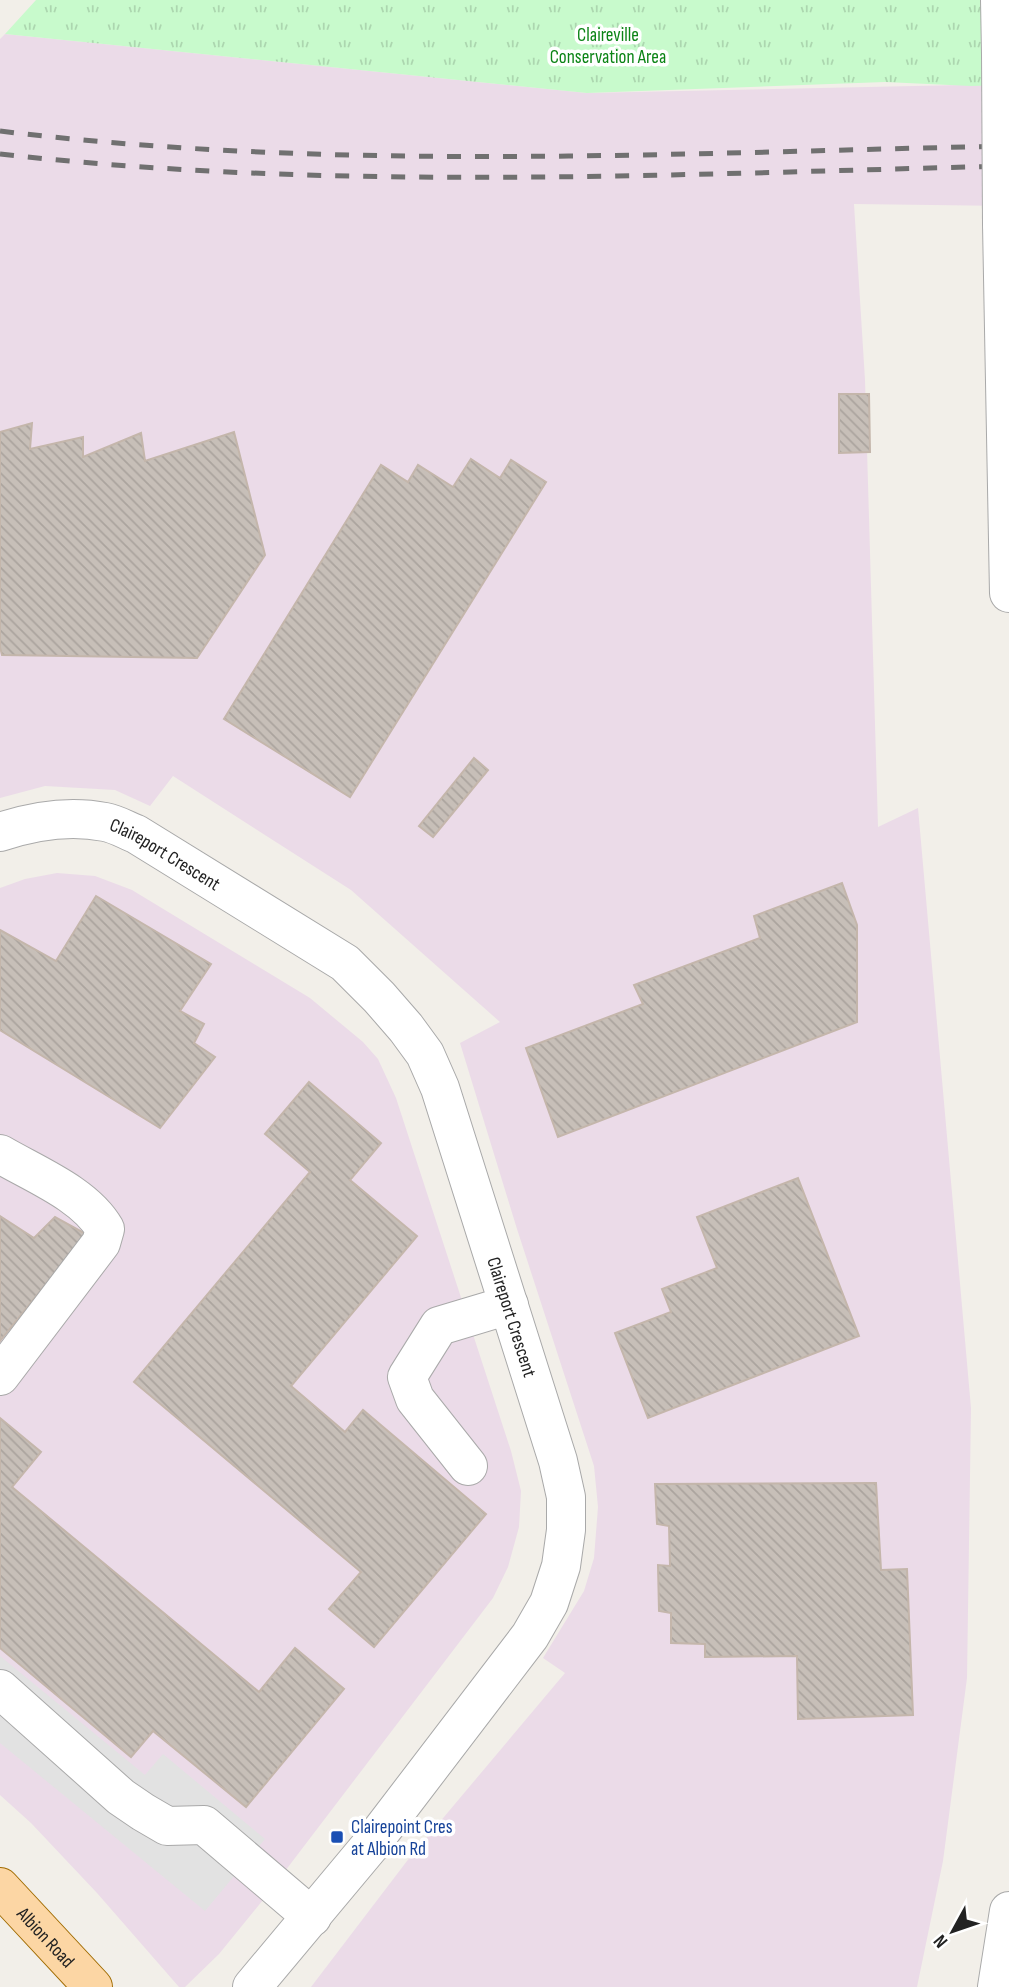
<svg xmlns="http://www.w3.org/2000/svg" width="1009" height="1987" font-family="'Sofia Sans Condensed',sans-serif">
	<defs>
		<pattern id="park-tufts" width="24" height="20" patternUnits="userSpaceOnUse" patternTransform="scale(1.75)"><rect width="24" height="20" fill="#c8facc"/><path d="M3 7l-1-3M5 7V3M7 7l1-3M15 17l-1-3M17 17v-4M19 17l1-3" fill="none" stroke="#acd6af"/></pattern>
		<pattern id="building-back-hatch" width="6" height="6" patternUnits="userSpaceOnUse" patternTransform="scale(1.75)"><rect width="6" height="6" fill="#c7bfb8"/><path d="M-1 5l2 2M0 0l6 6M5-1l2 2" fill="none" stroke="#aba49e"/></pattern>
	</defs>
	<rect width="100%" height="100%" fill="#f2efe9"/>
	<!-- industrial -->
	<path fill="#ebdbe8" d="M5,34L587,93L1009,84V206L854,204L865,380L878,827L918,808L971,1408L967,1678L943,1861L917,1987H311L407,1861L565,1673L543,1658L584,1591L594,1558L598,1507L594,1466L517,1229L460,1043L500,1022L351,890L173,776L150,806L115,790L45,786L0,798V39Z
		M57,873L95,876L132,890L310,998L363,1042L378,1059L396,1098L511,1451L521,1491L519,1527L508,1567L493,1598L263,1900L219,1954L185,1987H179L97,1893L31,1823L0,1795V888L25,879Z"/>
	<!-- park -->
	<path fill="url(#park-tufts)" d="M36,0H1009V85L971,86L885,82L587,93L5,34Z"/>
	<!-- parking -->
	<path fill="#e2e2e2" d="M0,1656L145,1775L163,1754L265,1839L205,1911L0,1743Z"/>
	<!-- building -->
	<path fill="url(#building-back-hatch)" stroke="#c4b6ab" stroke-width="2" d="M839,394H869L870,452L839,453Z
		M32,423L30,449L83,437V457L141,433L145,461L234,432L265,555L197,658L2,655L0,647V432Z
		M471,459L500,478L511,460L546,482L350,797L224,719L381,465L408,482L418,465L453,487Z
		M474,758L488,770L433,837L419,826Z
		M842,883L857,925V1022L558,1137L526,1048L643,1004L634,985L760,938L754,916Z
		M96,896L211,964L180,1011L204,1024L194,1043L215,1057L160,1128L0,1030V930L56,961Z
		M309,1082L381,1143L350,1180L417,1236L291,1386L345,1432L363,1410L486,1514L374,1647L329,1609L361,1572L134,1382L310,1172L265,1134Z
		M798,1178L859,1336L648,1418L615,1333L671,1312L662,1289L717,1268L697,1217Z
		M0,1216L34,1238L55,1217L86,1234L0,1341Z
		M0,1418L41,1452L12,1487L259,1692L295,1648L344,1689L246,1807L153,1731L131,1757L0,1648Z
		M876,1483L881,1570L907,1569L913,1715L798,1719L797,1656L705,1657V1644L671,1643V1613L659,1611L658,1565L670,1566L669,1526L657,1524L655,1484Z"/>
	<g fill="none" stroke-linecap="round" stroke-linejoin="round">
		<!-- minor casing -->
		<g stroke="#a9a9a9" stroke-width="40">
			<g id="minor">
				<path d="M1000,0L1001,54"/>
				<path d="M1002,224L1009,593"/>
				<path id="s1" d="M0,832C33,821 70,815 105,822C116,824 126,830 136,834L345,963L379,997L406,1028L425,1054L440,1088L558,1461L566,1497V1530L561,1566L549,1603L530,1636L369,1847L252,1987"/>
				<path d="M0,1154C34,1174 85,1194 105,1229L101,1243L0,1376"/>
				<path d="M468,1466L415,1399L407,1377L439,1326L509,1305"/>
				<path d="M0,1689L121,1797L143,1812L167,1826L204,1825L312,1917"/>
				<path d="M997,1987L1009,1911"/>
			</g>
		</g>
		<!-- major casing -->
		<g stroke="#a06b00" stroke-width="40">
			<g id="major">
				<path id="s2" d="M0,1887L93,1987"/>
			</g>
		</g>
		<!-- minor -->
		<use href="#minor" stroke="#fff" stroke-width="38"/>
		<!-- major -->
		<use href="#major" stroke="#fcd6a4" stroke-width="38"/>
		<!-- rail -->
		<path stroke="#707070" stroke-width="5" stroke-dasharray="14 14" stroke-linecap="butt" d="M0,131C334,172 674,153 1009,146
			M0,154C335,192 673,174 1009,166"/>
		<!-- minor-bridge casing -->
		<g stroke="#a9a9a9" stroke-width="40" stroke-linecap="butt">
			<path id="minor-bridge" d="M1001,54L1002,224"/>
		</g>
		<!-- minor-bridge -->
		<use href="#minor-bridge" stroke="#fff" stroke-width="38"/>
	</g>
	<!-- markers -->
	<rect fill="#1a4fb4" stroke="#fff" stroke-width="2.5" x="330" y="1830" width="14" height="14" rx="3.5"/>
	<g text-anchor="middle" stroke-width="7" stroke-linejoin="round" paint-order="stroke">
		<!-- park labels -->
		<g font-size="19" fill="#0c8416" stroke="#fff">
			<text x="608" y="41">Claireville<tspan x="608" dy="22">Conservation Area</tspan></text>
		</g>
		<!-- street labels -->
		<g font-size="19" fill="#222" stroke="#fff">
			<text dy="7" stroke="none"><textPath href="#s1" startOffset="175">Claireport Crescent</textPath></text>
			<text dy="7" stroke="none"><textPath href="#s1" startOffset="784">Claireport Crescent</textPath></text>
			<text dy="7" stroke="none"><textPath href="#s2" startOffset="68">Albion Road</textPath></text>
		</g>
		<!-- transit labels -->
		<g font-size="19" fill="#164399" stroke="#fff" text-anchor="start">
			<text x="351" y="1833">Clairepoint Cres<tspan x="351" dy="22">at Albion Rd</tspan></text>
		</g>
	</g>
	<!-- north arrow -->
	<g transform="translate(953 1931) rotate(230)" stroke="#ffffff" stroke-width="5" paint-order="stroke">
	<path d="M0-5L12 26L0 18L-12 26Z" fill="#222222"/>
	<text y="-10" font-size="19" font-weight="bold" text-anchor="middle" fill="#222222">N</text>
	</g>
</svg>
